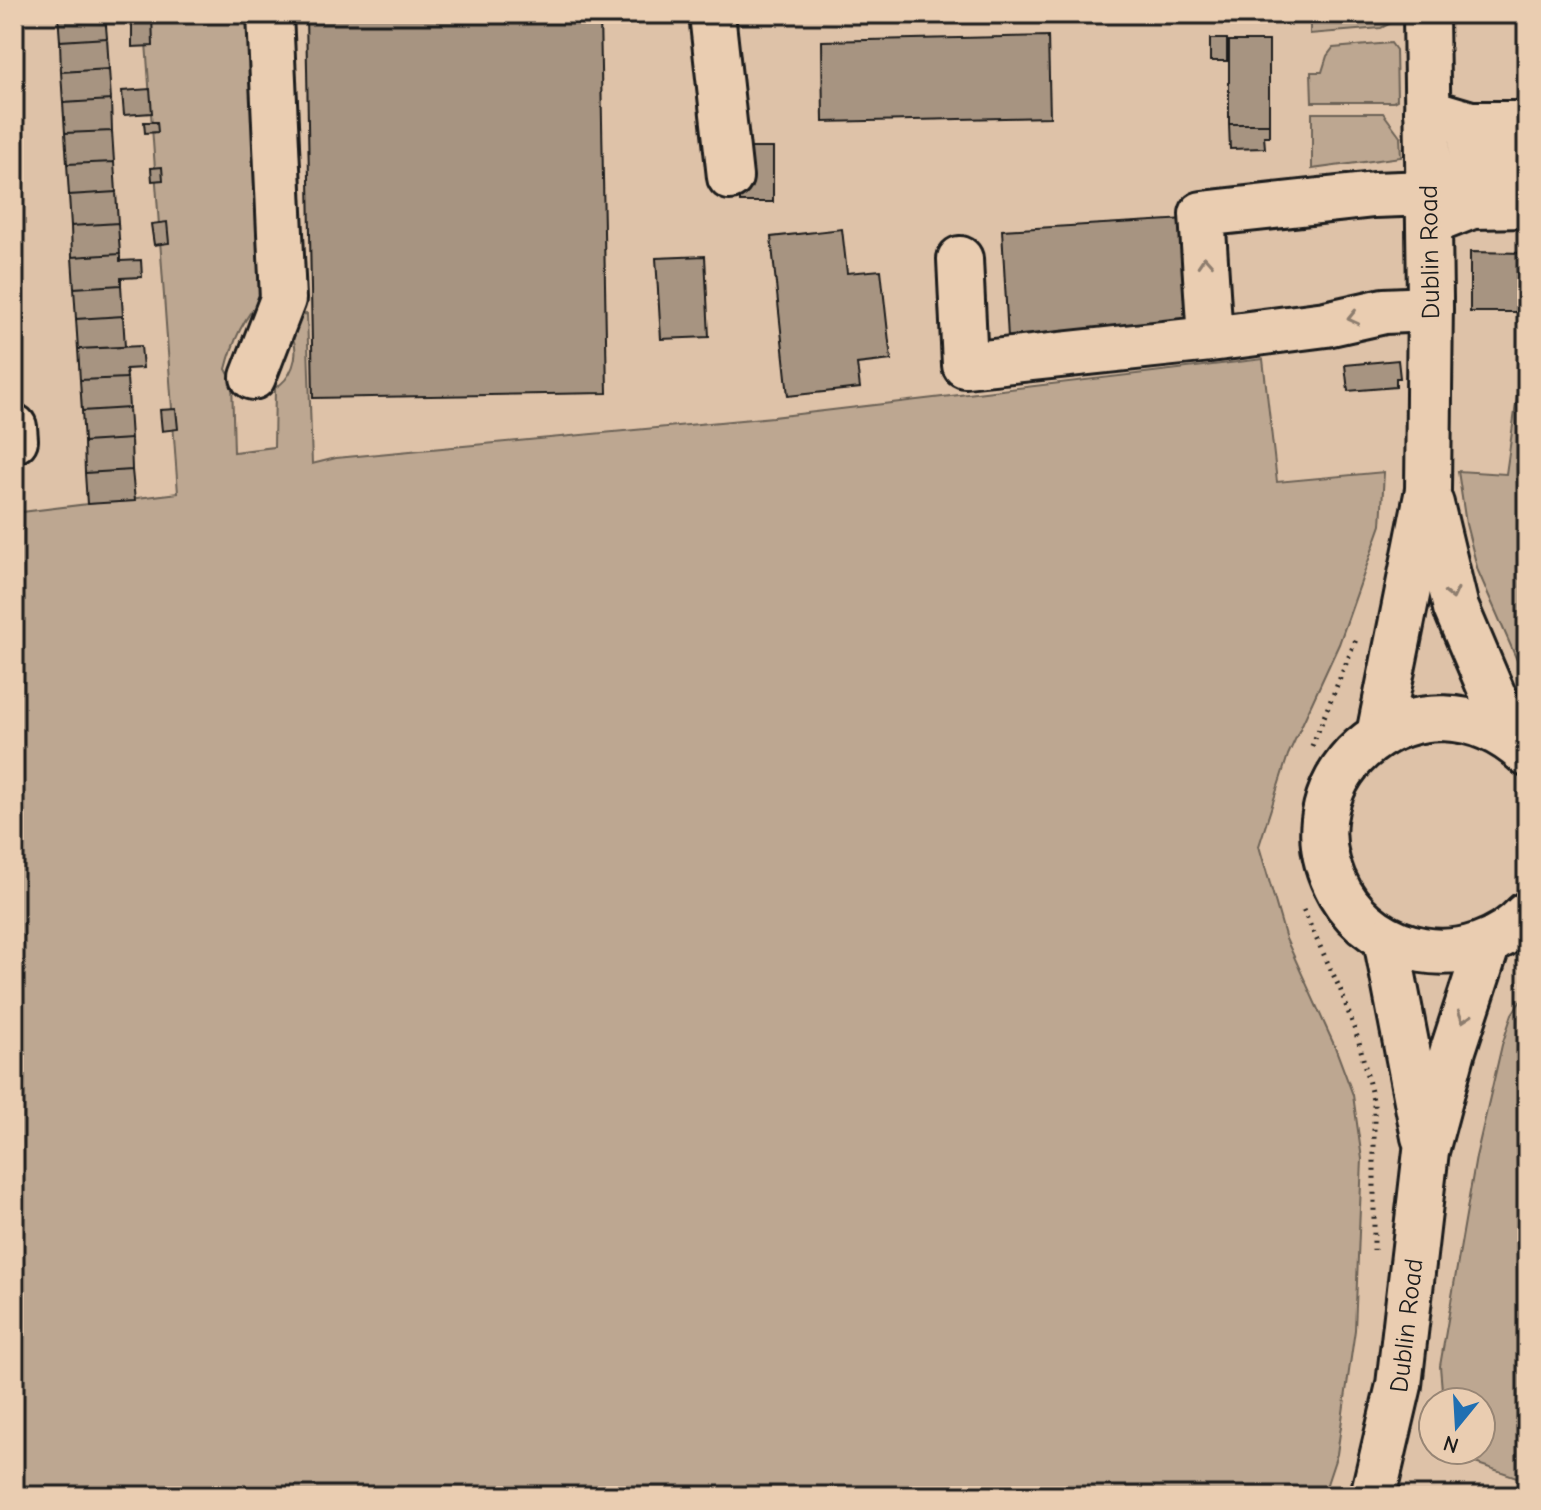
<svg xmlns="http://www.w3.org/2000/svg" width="1541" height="1510" font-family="'Comic Neue',sans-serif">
	<rect width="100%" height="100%" fill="#dec2a8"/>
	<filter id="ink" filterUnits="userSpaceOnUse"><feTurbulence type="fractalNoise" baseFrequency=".0125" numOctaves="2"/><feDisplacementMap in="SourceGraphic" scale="16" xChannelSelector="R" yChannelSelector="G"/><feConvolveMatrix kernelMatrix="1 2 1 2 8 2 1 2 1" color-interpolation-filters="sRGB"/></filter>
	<g filter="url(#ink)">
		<!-- green -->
		<path fill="#bda791" stroke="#6c6256" stroke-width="2" d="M144,14H257L261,300C243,318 232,345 226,369L232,380L234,452L274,447L275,388C291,379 300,357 293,338C290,329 284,324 282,315L307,314L312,464L336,458L773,417L1263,359L1277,482L1384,472L1381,525L1339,644L1288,755L1259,846L1286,939L1335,1047L1353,1095L1362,1159L1355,1330L1337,1454L1323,1496H14V513L178,493Z
			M1390,14L1393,15V22L1381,28L1310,34V15Z
			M1391,43L1396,50L1397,100L1393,102H1312L1311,72H1322L1327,56L1333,48Z
			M1312,113H1383L1400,136L1401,157L1312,169Z
			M1527,370V683L1478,571L1466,524L1458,471L1506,474L1519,383Z
			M1527,991V1484L1523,1479L1448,1454L1447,1450H1481V1402H1443L1440,1366L1476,1157L1502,1045L1512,1014Z"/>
		<!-- building -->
		<path fill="#a79481" stroke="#1c1c1c" stroke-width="2" d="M58,14H105L107,38L60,41Z
			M132,14H152L153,46L132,47Z
			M306,14H600L607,393L313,398Z
			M1226,14H1261V23H1226Z
			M1048,36L1050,117L823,122L822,41Z
			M107,38L109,69L61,72L60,41Z
			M1210,39H1227V61H1210Z
			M1229,41H1269V124H1229Z
			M109,69L111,100L63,103L61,72Z
			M150,89L152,113L124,115L122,91Z
			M111,100L112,131L65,133L63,103Z
			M144,122H157L158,132L145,133Z
			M1229,124H1269V136H1264L1265,148L1230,149Z
			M112,131L114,162L67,164L65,133Z
			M740,148H773V202H740Z
			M114,162L116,192L69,195L67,164Z
			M162,167L163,180L152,181L151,168Z
			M116,192L118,223L71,226L69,195Z
			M1186,219L1192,328L1008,338L1002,230Z
			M167,222L169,243L154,245L151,224Z
			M118,223L120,254L72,257L71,226Z
			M842,229L847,273L881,270L891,360L857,364L860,388L788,396L771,237Z
			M1470,252L1527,253V312H1470Z
			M120,254V261L141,260L142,277L121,278V285L74,288L72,257Z
			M705,256L709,337L661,339L656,258Z
			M121,285L123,316L76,319L74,288Z
			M123,316L125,347L78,349L76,319Z
			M141,346L143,368L126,369L127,378L80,380L78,349Z
			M1398,360L1400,378H1396V387L1348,391L1345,365Z
			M127,378L129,408L82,411L80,380Z
			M129,408L131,439L84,442L82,411Z
			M176,409L178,429L162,431L160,410Z
			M131,439L132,470L85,473L84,442Z
			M132,470L135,501L87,504L85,473Z"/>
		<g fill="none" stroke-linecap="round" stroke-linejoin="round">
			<!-- minor casing -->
			<g stroke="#1c1c1c" stroke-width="50">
				<path id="minor" d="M712,14L730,177
					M1427,111L1471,124H1527
					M1471,124L1472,206
					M1505,124L1506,205
					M1429,223L1472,206L1527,205
					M960,259L965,365L1210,339L1326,324L1384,311L1430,309
					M1210,339L1202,214L1374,195L1429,193
					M253,377L283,299L270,14
					M14,427L15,440"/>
			</g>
			<!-- major casing -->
			<g stroke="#1c1c1c" stroke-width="50">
				<g id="major">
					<path d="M1431,504L1456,608L1512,740"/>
					<path d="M1379,735L1428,490L1430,298L1426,14"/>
					<path d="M1527,754C1423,658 1273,773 1340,893C1358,924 1388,944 1422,950C1461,957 1502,942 1527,914"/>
					<path d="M1386,939L1424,1137"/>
					<path id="s1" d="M1373,1496L1399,1385L1426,1151L1453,1050L1488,943"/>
				</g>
			</g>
			<!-- path -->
			<path stroke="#1c1c1c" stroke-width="5" stroke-dasharray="2 6" stroke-linecap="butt" d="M1312,746L1357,637
				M1303,910L1341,991L1359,1042L1374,1104V1250"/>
			<!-- minor -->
			<use href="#minor" stroke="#eacdb1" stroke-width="44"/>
			<!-- major -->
			<use href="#major" stroke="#eacdb1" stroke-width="44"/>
		</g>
		<!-- one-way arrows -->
		<defs><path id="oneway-chevron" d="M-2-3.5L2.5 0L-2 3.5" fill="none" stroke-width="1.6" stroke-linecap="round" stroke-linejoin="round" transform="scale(2)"/></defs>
		<g stroke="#8d7d6e">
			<use href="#oneway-chevron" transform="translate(1205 262) rotate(-94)"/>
			<use href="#oneway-chevron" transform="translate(1353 318) rotate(167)"/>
			<use href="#oneway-chevron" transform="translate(1452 594) rotate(77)"/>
			<use href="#oneway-chevron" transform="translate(1464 1017) rotate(108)"/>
		</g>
	</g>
	<g text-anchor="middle" stroke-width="7" stroke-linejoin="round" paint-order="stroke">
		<!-- street labels -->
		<g font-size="26" fill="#1c1c1c" stroke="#eacdb1">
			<text transform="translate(1429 252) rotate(-91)" y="9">Dublin Road</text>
			<text dy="9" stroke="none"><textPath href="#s1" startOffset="174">Dublin Road</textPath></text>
		</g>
	</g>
	<!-- margin -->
	<rect width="1541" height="1510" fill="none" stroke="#eacdb1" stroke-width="48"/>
	<rect x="24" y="24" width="1493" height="1462" fill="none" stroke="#1c1c1c" stroke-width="3" filter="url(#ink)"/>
	<!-- north arrow -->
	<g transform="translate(1457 1426) rotate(198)"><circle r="38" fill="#eacdb1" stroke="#988675" stroke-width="2"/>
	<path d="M0-6L14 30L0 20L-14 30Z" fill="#1f6fb2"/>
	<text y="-12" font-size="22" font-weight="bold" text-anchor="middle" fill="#1c1c1c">N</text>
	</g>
</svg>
